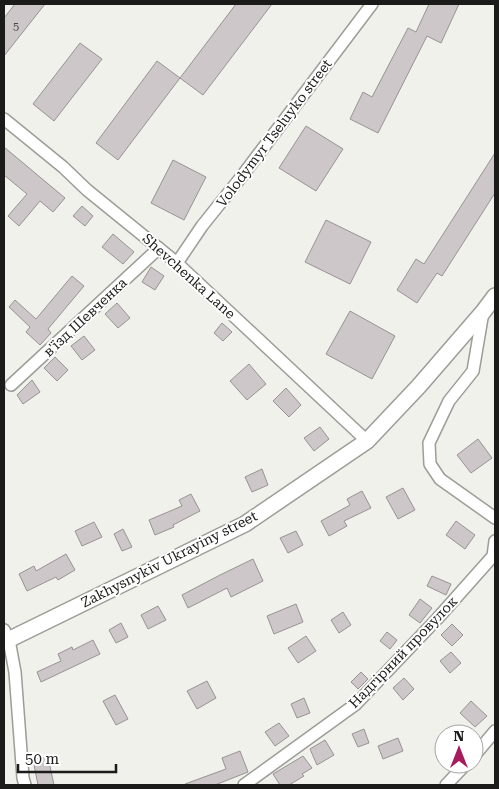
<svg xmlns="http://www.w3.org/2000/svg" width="499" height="789" font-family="'Roboto Serif',serif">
	<rect width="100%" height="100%" fill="#eff1ea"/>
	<!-- building -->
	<path fill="#cec7c9" stroke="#999294" d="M15,4H45L4,56V18Z
		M236,4H272L203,95L180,78Z
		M429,4H459L441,43L427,36L378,133L350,119L363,92L372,97L408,28L416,32Z
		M80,43L102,59L54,121L33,104Z
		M157,61L180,78L118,160L96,143Z
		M306,126L343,149L316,191L279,168Z
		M4,147L65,198L53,212L40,201L19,226L8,216L27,194L4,175Z
		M495,153V193L442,276L437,273L417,303L397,290L416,259L424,264Z
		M173,160L206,177L184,220L151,203Z
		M82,206L93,216L85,226L73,216Z
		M326,220L371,242L350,284L305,262Z
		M113,234L134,252L123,264L102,247Z
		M151,267L164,276L155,290L142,282Z
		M72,276L84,286L48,329L51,333L40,345L26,332L30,327L9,307L15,300L36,319Z
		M117,303L130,318L118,328L105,314Z
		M350,311L395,336L372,379L326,354Z
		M222,323L232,332L223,341L214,333Z
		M84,336L95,350L82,360L71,346Z
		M55,357L68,370L57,381L44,368Z
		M249,364L266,384L247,400L230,381Z
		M32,380L40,392L23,404L17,395Z
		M286,388L301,405L289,417L273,401Z
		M320,427L329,439L314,451L304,438Z
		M478,439L492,458L471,473L457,455Z
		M262,469L268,485L252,492L245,477Z
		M403,488L415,510L398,519L386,497Z
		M362,491L371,508L344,521L347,526L329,536L321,521L350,505L347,499Z
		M191,494L200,511L173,525L174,527L155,535L149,520L182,506L179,500Z
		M456,521L475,535L465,549L446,535Z
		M94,522L102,537L82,546L75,531Z
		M123,529L132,547L122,551L114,534Z
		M296,531L303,545L288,553L280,538Z
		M66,554L75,570L58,580L56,577L27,591L19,574L34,566L36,571Z
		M253,559L263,581L231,597L227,588L188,608L182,595L220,575Z
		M432,576L451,584L446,595L427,586Z
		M420,599L432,608L420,623L409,615Z
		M296,604L303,622L274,634L267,616Z
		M158,606L166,620L148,629L141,615Z
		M343,612L351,625L339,633L331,620Z
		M121,623L128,637L116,643L109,630Z
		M452,624L463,635L452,646L441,635Z
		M387,632L397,640L390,649L380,641Z
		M306,636L316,651L298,663L288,648Z
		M93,640L100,654L41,682L37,672L61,661L58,654L72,647L73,650Z
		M451,652L461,663L450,673L440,661Z
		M361,672L368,679L358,689L351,682Z
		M404,678L414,689L403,700L393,688Z
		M207,681L216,698L197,709L187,691Z
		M115,695L128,719L116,725L103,701Z
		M304,698L310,713L297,718L291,704Z
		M471,701L487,716L475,727L460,713Z
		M279,723L289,736L275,746L265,732Z
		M364,729L369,743L358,747L352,734Z
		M398,738L403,751L383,759L378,746Z
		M325,740L334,755L317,765L310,749Z
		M240,751L248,772L215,785H185V784L226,769L222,758Z
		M303,756L312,768L302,774L304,776L289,785H280L273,774Z
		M48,757L54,785H38L33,760Z"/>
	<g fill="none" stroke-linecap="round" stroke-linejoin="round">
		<!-- minor casing -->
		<g stroke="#9b9d97" stroke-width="14">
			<path id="minor" d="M4,119L63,167L87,190L177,263L367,441
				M177,263L202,226L242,176L372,4
				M483,312L473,371L449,401L429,443L430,464L440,479L495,518
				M11,385L159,248
				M4,630L9,640L15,672L23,778L25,785
				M474,756L495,731
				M244,785L356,704L437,619L493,556L495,541
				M446,785L466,764"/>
		</g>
		<!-- tertiary casing -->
		<g stroke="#9b9d97" stroke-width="18">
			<path id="tertiary" d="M4,642L245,524L367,441L419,386L483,312L495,296"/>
		</g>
		<!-- minor -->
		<use href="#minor" stroke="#fff" stroke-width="11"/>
		<!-- tertiary -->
		<use href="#tertiary" stroke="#fff" stroke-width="15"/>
	</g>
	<g text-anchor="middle" stroke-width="4" stroke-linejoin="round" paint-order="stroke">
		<!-- number labels -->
		<g font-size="11" fill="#484645">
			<text x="16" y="30">5</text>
		</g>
		<!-- street labels -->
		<g font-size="14" fill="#1b1b19" stroke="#fff">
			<text transform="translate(274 133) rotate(-53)" y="5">Volodymyr Tseluyko street</text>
			<text transform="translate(189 276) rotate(42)" y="5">Shevchenka Lane</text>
			<text transform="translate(85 317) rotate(-43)" y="5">в'їзд Шевченка</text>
			<text transform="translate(169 559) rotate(-27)" y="5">Zakhysnykiv Ukrayiny street</text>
			<text transform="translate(403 652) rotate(-46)" y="5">Надгірний провулок</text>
		</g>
	</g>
	<!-- border -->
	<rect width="499" height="789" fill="none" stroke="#1b1b19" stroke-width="10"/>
	<!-- north arrow -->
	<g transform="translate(459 749)"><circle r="24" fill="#ffffff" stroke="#a4a4a3"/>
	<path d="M0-4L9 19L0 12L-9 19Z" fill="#a81b5d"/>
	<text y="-8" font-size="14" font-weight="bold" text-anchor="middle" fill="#1b1b19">N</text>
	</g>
	<!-- scale -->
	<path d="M18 764v8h98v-8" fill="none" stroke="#1b1b19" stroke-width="2.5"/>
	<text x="25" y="764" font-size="15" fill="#1b1b19" stroke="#ffffff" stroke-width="4" paint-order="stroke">50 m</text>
</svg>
